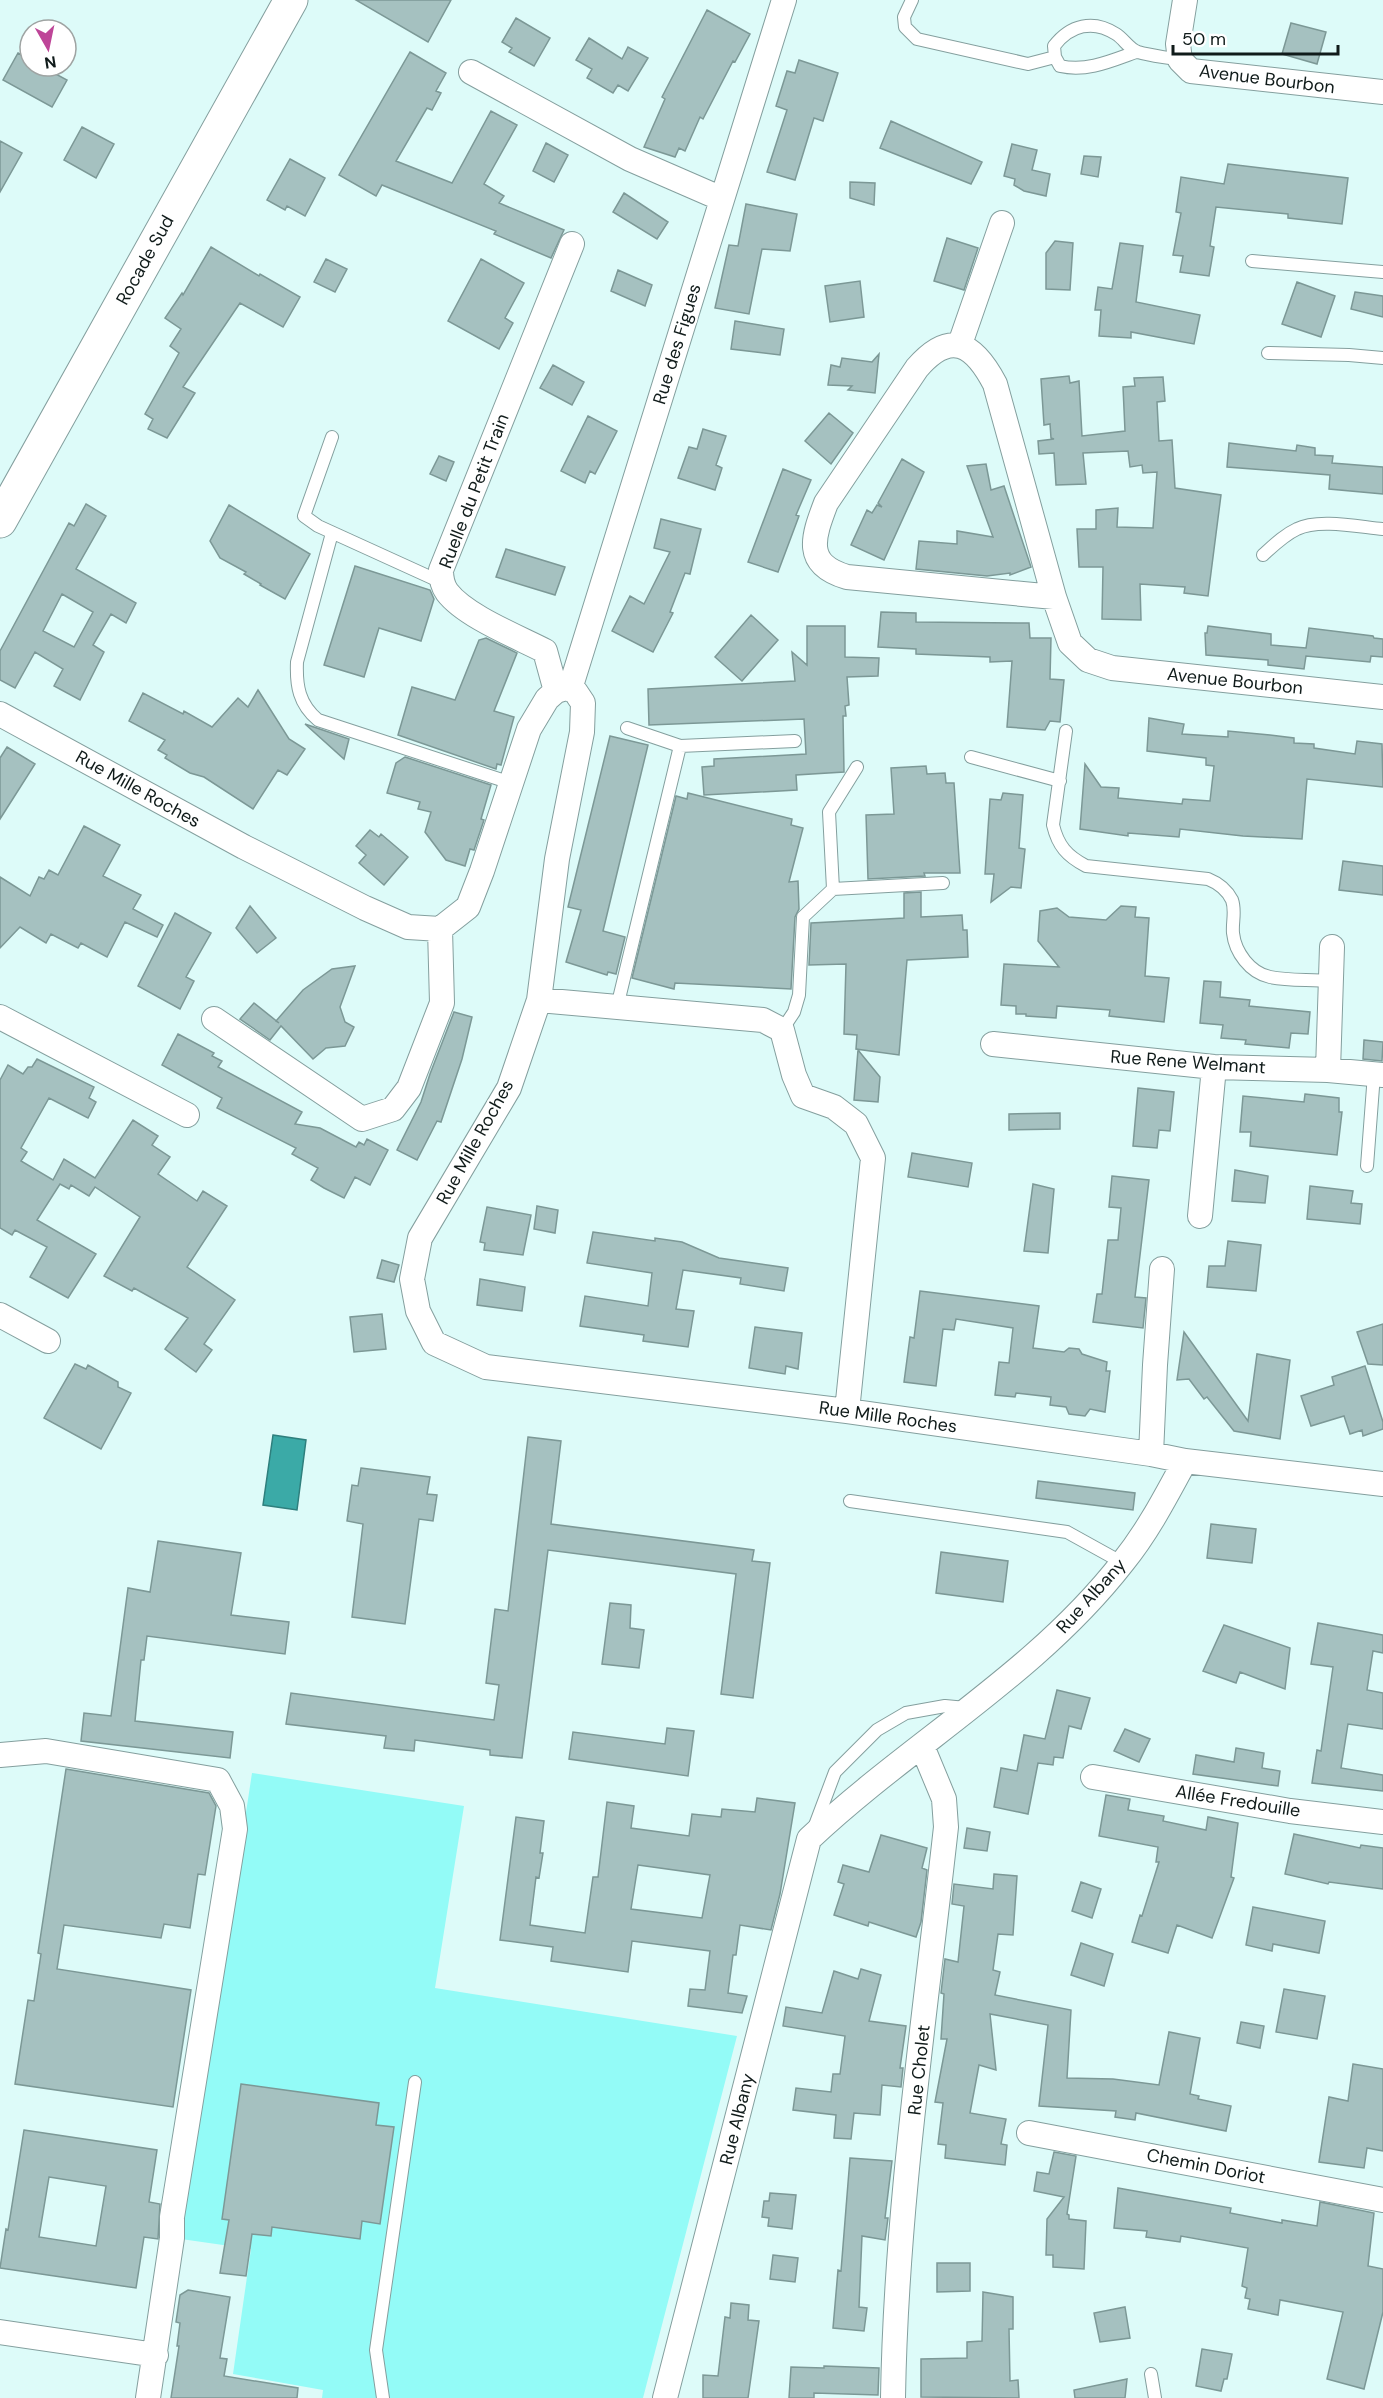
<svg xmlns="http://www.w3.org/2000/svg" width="1383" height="2398" font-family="'DM Sans',sans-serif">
	<rect width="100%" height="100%" fill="#ddfbf9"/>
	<!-- green -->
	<path fill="#93fbf7" d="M252,1773L464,1806L435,1988L737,2036L643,2398H322L323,2390L233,2374L251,2249L181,2239Z"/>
	<!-- water -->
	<path fill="#3baaa7" stroke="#2e7f7d" stroke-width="1.5" d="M273,1435L306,1440L297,1510L263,1505Z"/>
	<!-- building -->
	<path fill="#a5c1c0" stroke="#7c9896" stroke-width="1.5" fill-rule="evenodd" d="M356,0H451L428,42Z
		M707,10L750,34L735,62L733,61L703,119L700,117L685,151L679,148L675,157L644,147L665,99L662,97Z
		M516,18L550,38L534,66L509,52L512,48L502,42Z
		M1291,23L1326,32L1317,64L1282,54Z
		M589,38L622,59L628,47L648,58L628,91L618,85L613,93L587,78L592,69L576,60Z
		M410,52L446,73L436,91L441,93L432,110L427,108L396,161L452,183L491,111L517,125L484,184L504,196L499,203L564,230L551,258L494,234L496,231L382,185L376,196L339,175Z
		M18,53L30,60V66H41L67,80L52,107L3,80Z
		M799,60L838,73L823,121L814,118L795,180L767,172L787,110L776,106L787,71L795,73Z
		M891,121L982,162L971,184L880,148Z
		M82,127L114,144L96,178L64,160Z
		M0,141L22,153L0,192Z
		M546,143L568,155L554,182L533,171Z
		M1012,144L1037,150L1032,170L1050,174L1046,196L1024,191L1014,185L1015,179L1004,176Z
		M1084,156L1101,157L1098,177L1081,174Z
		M290,159L325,178L305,216L287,206L285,210L267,200Z
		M1228,164L1348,178L1342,224L1288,218V214L1216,207L1210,246L1214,247L1209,276L1180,272L1183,256L1173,255L1181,213L1176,212L1181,177L1224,184Z
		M850,182L875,183L874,205L850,198Z
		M624,193L668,222L657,239L613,212Z
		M746,204L797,214L790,251L762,249L749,314L715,308L729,245L738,246Z
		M947,238L978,248L964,290L934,281Z
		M1055,241L1073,243L1070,290L1046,289V253Z
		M1120,243L1143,246L1136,302L1200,315L1194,344L1131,332V338L1099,336L1101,310H1095L1098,287L1112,289Z
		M211,247L259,276L260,274L300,297L283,327L240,303L183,387L195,393L167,438L148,429L153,419L145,414L179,353L170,346L181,329L165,318L182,293L183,295Z
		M326,259L347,269L335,292L314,282Z
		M481,259L524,283L505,318L513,323L499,349L448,321Z
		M618,270L652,285L645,306L611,291Z
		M860,281L864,317L830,322L825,286Z
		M1297,282L1335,296L1321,337L1282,324Z
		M1355,292L1383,296V317L1351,309Z
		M735,321L784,329L780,355L731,349Z
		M879,354L875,393L848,390L852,386L828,385L831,365L840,367L842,358L872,362Z
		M553,365L584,382L572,405L540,388Z
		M1069,376L1070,383L1079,381L1082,436L1125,431L1123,387L1135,386L1134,378L1163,377L1165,401L1157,402L1159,441L1172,440L1175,488L1221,495L1208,596L1184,593L1185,587L1140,584L1141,620L1102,619L1103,567H1079L1077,529H1096V510L1118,508L1117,527L1153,528L1157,472L1143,473L1142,465L1130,467L1128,451L1083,453L1086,484L1056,485L1054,453L1039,454L1038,441L1054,439L1051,438L1050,424L1044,425L1041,379Z
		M829,413L853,433L831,464L805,441Z
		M588,416L617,431L595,474L590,471L585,483L561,471Z
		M703,429L726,436L716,465L722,468L715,490L678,478L689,447L697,449Z
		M1229,443L1296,451L1297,445L1315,448V455L1333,456L1332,463L1383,467V494L1329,489L1330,475L1227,467Z
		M439,456L454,462L446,481L430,474Z
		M902,459L924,472L884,560L851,545L867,510L872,513L877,505L882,507L878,503Z
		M986,464L991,490L1004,486L1031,567L1010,575V573L987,576L916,569L919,541L957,544V531L993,537L967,466Z
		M783,469L811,480L796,515L799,516L778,572L748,562Z
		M86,504L106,516L76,569L136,603L126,623L111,614L93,645L104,652L80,700L54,686L63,669L35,652L15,688L0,680V651L69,523L74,526ZM62,594L93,612L74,647L43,631Z
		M229,505L310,554L285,599L260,585L261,584L244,574L246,572L220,558L210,541Z
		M661,519L701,529L690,574L685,573L670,612L673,613L653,652L612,631L630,596L644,604L670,552L654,548Z
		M506,549L565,567L555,595L496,577Z
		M355,566L430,590L434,599L421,641L379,628L364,677L324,665Z
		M881,612L916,613V622L1029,623L1030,638H1051L1050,679L1064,680L1060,722L1050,721L1045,730L1007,727L1012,661L990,662V657L916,654V649L878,647Z
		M751,615L778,640L742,681L715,657Z
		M807,626H845V657L879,658L878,676L847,677L849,705L845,706L846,716H843L844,772L796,775L797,790L704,795L702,767L714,766V759L806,754L804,719L649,725L648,689L795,681L792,652L807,665Z
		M1208,626L1271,634V645L1306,648L1309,628L1373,636L1374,638L1383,639V657L1371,656L1370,662L1306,656L1304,669L1268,665V660L1206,655L1205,633H1207Z
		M486,638L517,653L494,711L514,717L501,765L497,764L496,769L398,735L412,687L455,700L479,640Z
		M258,690L289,739L305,749L287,775L278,770L253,809L204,777L190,773L165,758L167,755L158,750L165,740L129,721L143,693L183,714L184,711L212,727L238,698L248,707Z
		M1149,718L1184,724L1182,734L1228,737V731L1270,735L1294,738V743L1314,744V748L1355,754L1357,741L1382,744L1383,787L1307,779L1302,839L1243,836L1180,829L1179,837L1128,833V836L1080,829L1085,764L1101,787L1119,788L1118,798L1182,804L1183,799L1210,801L1214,766L1206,765V758L1147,751Z
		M305,724L349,739L344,759Z
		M610,736L648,745L603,931L625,937L616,974L608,972L607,975L566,962L581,910L568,907Z
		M7,747L35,764L0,819V758Z
		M405,757L491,785L481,819L484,820L474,850L470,849L465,866L446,860L425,832L431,812L418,809L420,802L387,793L396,763Z
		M926,766L927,774L945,773L946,783H954L960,873H924L925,876L868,879L866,815L894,814L891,768Z
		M688,793L792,819L791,825L803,828L789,882L798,881L799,909L795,917L791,989L675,983L674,989L632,978L676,796L687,799Z
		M1003,793L1023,795L1019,848L1025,849L1021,888L1011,887L991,902L994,874H985L990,799L1001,800Z
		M84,826L120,845L103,876L141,895L133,909L163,925L157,937L125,922L107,957L81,943L78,948L51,934L46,943L20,927L0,948V877L30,896L39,877L44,879L49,870L58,875Z
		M370,830L379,837L381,834L408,857L384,885L359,863L366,855L356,846Z
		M1343,861L1383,866V895L1339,890Z
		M921,892V917L962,915L963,930H967L968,957L907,960L899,1055L856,1049L857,1035L844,1034L846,964L809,965L811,923L904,918V893Z
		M250,906L276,938L257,953L236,928Z
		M1121,906L1136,907L1135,917L1149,918L1145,976L1169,978L1164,1022L1109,1016L1110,1010L1057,1006L1056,1018L1026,1016V1014H1016V1006L1001,1005L1004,964L1059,967L1038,941L1040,911L1057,908L1069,917L1106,920Z
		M175,913L211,933L186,977L194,981L180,1009L138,986Z
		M355,966L340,1007L345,1022L354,1027L345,1046L326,1048L313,1059L281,1026L270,1040L240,1019L254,1003L279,1023L276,1021L303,990L332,969Z
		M1204,981L1221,982L1220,997L1250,1000L1249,1006L1310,1012L1308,1034L1291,1033L1289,1048L1245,1044L1246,1040L1221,1038L1223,1025L1200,1023Z
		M454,1012L472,1017L462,1059L441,1122L437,1121L417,1160L397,1150L421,1102L430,1074Z
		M178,1034L214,1053L212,1056L222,1061L218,1067L302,1112L295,1124L320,1128L356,1147L359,1142L364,1145L367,1139L388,1150L370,1185L355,1177L344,1198L324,1188L311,1180L318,1168L292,1154L296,1148L217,1108L222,1098L162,1065Z
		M1364,1040L1383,1042L1382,1061L1363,1059Z
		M858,1050L880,1077L878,1102L854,1100Z
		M37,1059L94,1087L89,1098L96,1102L88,1118L49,1098L21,1148L27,1152L21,1161L53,1180L64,1159L95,1178L133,1120L158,1136L152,1145L170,1157L158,1174L197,1201L203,1191L227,1206L187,1267L235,1300L204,1344L212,1350L196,1372L165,1349L188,1318L134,1288L132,1291L104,1276L140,1217L95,1187L89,1196L71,1185L69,1189L60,1184L37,1220L96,1254L68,1298L30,1277L47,1247L15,1230L12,1235L0,1228V1080L8,1065L23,1074L28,1067H32Z
		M1138,1088L1174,1092L1170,1131L1159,1130L1157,1148L1133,1146Z
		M1305,1094L1339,1098V1112H1342L1337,1155L1250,1146L1251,1132H1240L1243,1096L1304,1102Z
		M1060,1113V1129L1009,1130V1114Z
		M912,1153L972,1163L968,1187L908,1177Z
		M1235,1170L1268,1176L1265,1203L1232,1201Z
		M1112,1176L1149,1180L1135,1297L1146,1298L1143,1328L1093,1322L1097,1294H1102L1108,1240H1118L1121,1208L1109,1207Z
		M1033,1184L1054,1189L1048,1253L1024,1251Z
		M1310,1186L1353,1191L1351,1203L1362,1204L1360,1224L1307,1219Z
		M537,1206L558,1210L555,1233L534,1229Z
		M487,1207L531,1215L523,1255L484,1250L485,1243L480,1242Z
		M593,1232L655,1241V1238L682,1242L719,1258L788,1268L784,1291L740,1284L741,1278L683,1270L676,1309L694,1311L688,1347L643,1341L644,1335L580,1326L585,1296L648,1306L652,1273L587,1263Z
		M1228,1241L1261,1245L1256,1291L1207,1287L1209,1266H1225Z
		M382,1260L399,1265L394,1282L377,1278Z
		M480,1279L525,1287L522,1311L477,1305Z
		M920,1291L1039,1306L1033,1348L1064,1352L1069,1348L1079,1349L1082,1354L1107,1362L1106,1371H1110L1105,1412L1090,1409L1085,1416L1069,1414L1066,1407L1050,1405L1051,1397L1016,1393L1015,1397L995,1395L999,1362L1009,1363L1013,1328L956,1319L954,1330L943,1329L936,1386L904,1382L910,1337L914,1338Z
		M382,1314L386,1349L354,1352L350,1317Z
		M1383,1324V1365L1368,1364L1357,1332Z
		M755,1327L802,1333L798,1369L786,1366L785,1374L749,1368Z
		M1184,1332L1248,1421L1257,1354L1290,1360L1280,1439L1234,1431L1207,1397L1204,1399L1189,1379L1177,1380Z
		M75,1364L86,1369L88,1365L118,1382V1387L131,1393L101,1449L44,1418Z
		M1365,1366L1383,1422V1429L1363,1436L1362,1430L1350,1434L1344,1416L1311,1426L1301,1396L1334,1385L1332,1377Z
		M528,1437L561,1441L551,1524L754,1550L752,1561L770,1563L753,1698L721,1694L736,1574L548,1550L522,1758L490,1755V1750L415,1740L414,1751L384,1748L386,1736L286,1724L291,1693L494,1720L499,1685L486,1683L495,1609L508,1611Z
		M361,1468L430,1477L427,1494L437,1495L433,1521L419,1519L405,1624L352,1617L363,1524L347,1521L352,1485L358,1486Z
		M1038,1481L1135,1493L1133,1510L1036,1498Z
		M1211,1524L1256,1529L1252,1563L1207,1558Z
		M158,1541L241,1553L231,1615L289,1622L285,1654L147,1636L144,1660H141L135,1721L233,1732L230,1758L81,1741L84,1713L111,1716L128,1588L150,1592Z
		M941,1552L1008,1561L1003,1602L936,1593Z
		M610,1603L631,1605L630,1628L644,1630L639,1668L602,1664Z
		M1318,1623L1383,1635V1653L1373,1651L1367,1690L1383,1693V1729L1348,1724L1341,1768L1383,1775V1791L1312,1783L1317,1750L1321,1751L1333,1667L1311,1664Z
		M1224,1625L1290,1648L1285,1689L1240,1672L1236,1683L1203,1671Z
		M1057,1690L1090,1698L1081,1729L1069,1726L1063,1758L1054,1757L1053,1765L1038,1763L1028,1814L994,1807L1001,1768L1017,1771L1024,1735L1045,1739Z
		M667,1728L694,1731L688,1776L569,1759L573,1732L665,1744Z
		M1125,1729L1150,1739L1139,1762L1114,1751Z
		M1236,1748L1264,1753L1262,1768L1280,1771L1278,1786L1193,1774L1196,1755L1234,1762Z
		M66,1769L209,1793L216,1806L205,1875L198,1874L190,1928L164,1924L161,1938L64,1925L57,1969L191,1990L173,2107L15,2084L28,2000L34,2001L41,1954L38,1953Z
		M1106,1795L1130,1799L1128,1810L1164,1816L1163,1821L1206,1830L1208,1817L1238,1823L1231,1877L1234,1878L1212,1938L1177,1925L1168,1953L1132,1942L1140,1915L1142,1916L1159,1862H1156L1158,1847L1099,1836Z
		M757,1798L795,1803L780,1894L771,1930L740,1925L736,1955H733L728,1993L747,1996L742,2013L688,2006L690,1989L705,1990L710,1951L632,1941L628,1972L551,1961L553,1947L500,1940L516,1817L544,1821L540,1853H543L539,1878L536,1877L530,1925L585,1933L593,1877H598L607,1802L634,1806L631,1828L689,1836L692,1814L721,1817L722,1809L755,1812ZM638,1865L710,1875L702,1918L631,1909Z
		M967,1828L990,1832L987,1851L964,1848Z
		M1294,1834L1360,1848L1361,1845L1383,1848V1889L1329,1882L1328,1884L1285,1874Z
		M881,1835L927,1848L922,1868L927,1870L921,1922L916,1937L869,1922L868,1926L834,1915L844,1884L838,1882L843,1865L869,1872Z
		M994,1874L1017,1876L1013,1935L998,1934L993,1970L1000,1972L995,1995L1071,2010L1067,2078L1113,2079L1159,2085L1169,2032L1200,2038L1190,2094L1199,2096L1198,2099L1231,2106L1226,2131L1136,2113L1135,2120L1115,2117L1116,2111L1039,2106L1048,2025L990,2014L996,2070L979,2065L970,2113L1006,2119L1001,2144L1007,2145L1005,2165L945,2158L946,2145L938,2144L943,2103L935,2102L947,2039H941L944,1994L941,1993L945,1959L958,1962L964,1906L952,1904L954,1884L993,1889Z
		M1081,1882L1101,1889L1092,1918L1072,1911Z
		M1253,1907L1325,1921L1319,1953L1273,1944L1272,1951L1246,1945Z
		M1081,1943L1113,1954L1104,1986L1071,1975Z
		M861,1969L881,1975L869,2021L906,2026L900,2068H903L901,2087L882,2085L880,2115L854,2113L851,2139L834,2138L836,2115L793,2110L796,2088L831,2092L833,2074H840L845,2036L783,2026L786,2007L822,2013L834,1971L858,1979Z
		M1284,1989L1325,1996L1317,2039L1276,2032Z
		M1241,2022L1264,2026L1260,2048L1237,2043Z
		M1353,2064L1383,2069V2151L1367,2148L1364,2168L1319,2162L1329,2097L1348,2101Z
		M241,2084L379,2103L376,2125L394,2127L380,2224L362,2221L360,2239L272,2227L271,2236L252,2234L246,2276L220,2273L229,2220L222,2219Z
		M24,2130L157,2150L149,2202L160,2204L158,2239L144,2237L136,2288L0,2268L6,2229L8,2230ZM49,2177L106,2186L96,2246L39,2237Z
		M1054,2152L1076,2156L1067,2214L1069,2215V2219L1086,2221L1084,2269L1053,2267V2255H1046L1047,2219L1064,2197L1034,2191L1037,2172L1049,2174Z
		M850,2158L892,2161L885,2218H888L885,2240L862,2236L859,2307L867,2308L864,2331L833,2328L838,2270L841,2271Z
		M1118,2188L1231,2208L1230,2213L1282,2223V2220L1317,2226L1320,2202L1374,2213L1368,2266L1383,2269V2312L1364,2389L1327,2379L1343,2312L1280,2300L1278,2315L1248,2309L1250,2299L1245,2298L1247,2288L1242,2286L1248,2248L1181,2236L1180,2242L1146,2237L1147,2231L1114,2228Z
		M770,2193L796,2195L792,2229L768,2226L769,2218L762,2217L764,2201H769Z
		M773,2255L798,2258L795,2282L770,2279Z
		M937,2263H970V2291L937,2292Z
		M188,2290L230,2297L220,2358L227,2359L224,2376L298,2388L297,2398H171L179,2346H177L180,2323L176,2322L180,2295Z
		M983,2292L1013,2297V2329H1009L1010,2381L1018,2380L1019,2398L921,2397V2359L967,2358V2342L982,2341Z
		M731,2303L749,2305L748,2320L759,2321L748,2398H703V2375L718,2376L725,2317L730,2318Z
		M1125,2307L1130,2338L1100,2342L1094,2313Z
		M1202,2349L1232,2354L1227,2379H1224L1221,2391L1196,2386Z
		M824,2366L879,2368L878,2395L814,2393V2398H789L791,2367L824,2368Z
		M1127,2379L1125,2398H1075L1074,2390Z"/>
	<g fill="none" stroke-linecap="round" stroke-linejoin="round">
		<!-- lane casing -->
		<g stroke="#849f9e" stroke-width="14">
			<path id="lane" d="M912,0L904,17L905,27L917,39L1028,64L1055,57
				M1136,52C1111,61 1087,72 1060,66L1055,57L1054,46C1070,25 1093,19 1116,34C1124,39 1129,49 1138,52C1151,56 1166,57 1180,60
				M1252,261L1383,272
				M1268,353L1349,355L1383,358
				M332,437L304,516L318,526L441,582
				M332,533L297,662C296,686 299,704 318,720L511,783
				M1263,555C1274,545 1284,535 1297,529C1318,518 1360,527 1383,529
				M627,728L680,746L795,741
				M1066,731L1053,825C1058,846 1067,856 1086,866L1208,879C1218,883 1227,890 1232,900C1236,911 1232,922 1233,933C1235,952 1250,973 1270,977C1288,981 1311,979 1330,981
				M971,757L1060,781
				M833,889L943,883
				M617,1007L680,746
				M782,1030L794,1012L799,995L803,917L833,889L829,812L857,767
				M1367,1166L1374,1074
				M850,1501L1067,1532L1123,1563
				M814,1828L835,1772L877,1730L906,1713L945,1706L966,1708
				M1151,2374L1155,2398
				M383,2398L376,2350L415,2082"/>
		</g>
		<!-- street casing -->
		<g stroke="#849f9e" stroke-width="26">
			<path id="street" d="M1185,0L1178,44L1180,60L1191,71L1383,92
				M471,72L630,159L722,199
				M960,344L1002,223
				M1054,597L847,577C803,564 813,537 826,503L917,368C951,329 974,344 995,384L1054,597L1070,643L1088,660L1112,668L1383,697
				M570,689L784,0
				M556,691L545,651C518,637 465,616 447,592C442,585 441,579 441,570L572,244
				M0,714L244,847L365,908L408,927L440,929L468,907L482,871L529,729L547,699L556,691L566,688L575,691L583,703L582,732L557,859L539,1000L509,1088L420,1238L412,1279L418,1311L434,1343L486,1367L847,1411L1151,1454L1185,1461L1383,1484
				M539,1000L763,1020L782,1030L794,1075L803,1096L834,1107L856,1124L873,1158L847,1411
				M0,1017L187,1115
				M214,1019L362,1119L393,1109L409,1088L442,1003L440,929
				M993,1044L1214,1067L1328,1070L1383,1075
				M1328,1070L1332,947
				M1200,1216L1214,1067
				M0,1315L48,1341
				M1151,1454L1155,1365L1162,1269
				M0,1755L46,1751L218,1780L232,1806L235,1829L172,2217V2238L148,2398
				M1093,1777L1290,1811L1383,1822
				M1029,2133L1383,2200
				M0,2332L156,2355
				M665,2398L809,1839C911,1743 1036,1674 1123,1562C1148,1531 1166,1496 1185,1461
				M893,2398C896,2207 925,2017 946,1827L944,1799L922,1746"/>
		</g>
		<!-- secondary casing -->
		<g stroke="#849f9e" stroke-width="35">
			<path id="secondary" d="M0,521L291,0"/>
		</g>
		<!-- lane -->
		<use href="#lane" stroke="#fff" stroke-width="12"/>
		<!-- street -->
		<use href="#street" stroke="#fff" stroke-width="24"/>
		<!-- secondary -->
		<use href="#secondary" stroke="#fff" stroke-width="33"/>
	</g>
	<g text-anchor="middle" stroke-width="4.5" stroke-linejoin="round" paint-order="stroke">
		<!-- street labels -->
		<g font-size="18" fill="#101b1a" stroke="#fff">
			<text transform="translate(1267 79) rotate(7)" y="6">Avenue Bourbon</text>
			<text transform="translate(145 260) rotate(-61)" y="6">Rocade Sud</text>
			<text transform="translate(677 344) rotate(-73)" y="6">Rue des Figues</text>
			<text transform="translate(474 491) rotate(-69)" y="6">Ruelle du Petit Train</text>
			<text transform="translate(1235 681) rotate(6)" y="6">Avenue Bourbon</text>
			<text transform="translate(138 789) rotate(29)" y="6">Rue Mille Roches</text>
			<text transform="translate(1188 1062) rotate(4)" y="6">Rue Rene Welmant</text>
			<text transform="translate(475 1142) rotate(-61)" y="6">Rue Mille Roches</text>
			<text transform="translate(888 1417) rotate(8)" y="6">Rue Mille Roches</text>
			<text transform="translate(1091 1596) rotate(-48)" y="6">Rue Albany</text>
			<text transform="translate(1238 1801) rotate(9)" y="6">Allée Fredouille</text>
			<text transform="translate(919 2070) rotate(-84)" y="6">Rue Cholet</text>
			<text transform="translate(737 2119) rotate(-76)" y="6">Rue Albany</text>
			<text transform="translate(1206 2166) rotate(11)" y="6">Chemin Doriot</text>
		</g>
	</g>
	<!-- north arrow -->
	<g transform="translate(48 48) rotate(171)"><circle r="28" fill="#ffffff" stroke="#9fa4a3" stroke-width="1.5"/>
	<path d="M0-4.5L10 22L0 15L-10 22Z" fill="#be4598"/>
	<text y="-9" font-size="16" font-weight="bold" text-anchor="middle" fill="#101b1a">N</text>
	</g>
	<!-- scale -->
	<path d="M1173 45v9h165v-9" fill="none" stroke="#101b1a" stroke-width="3"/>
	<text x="1182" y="45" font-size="18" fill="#101b1a" stroke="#ffffff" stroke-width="4.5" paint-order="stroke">50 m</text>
</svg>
